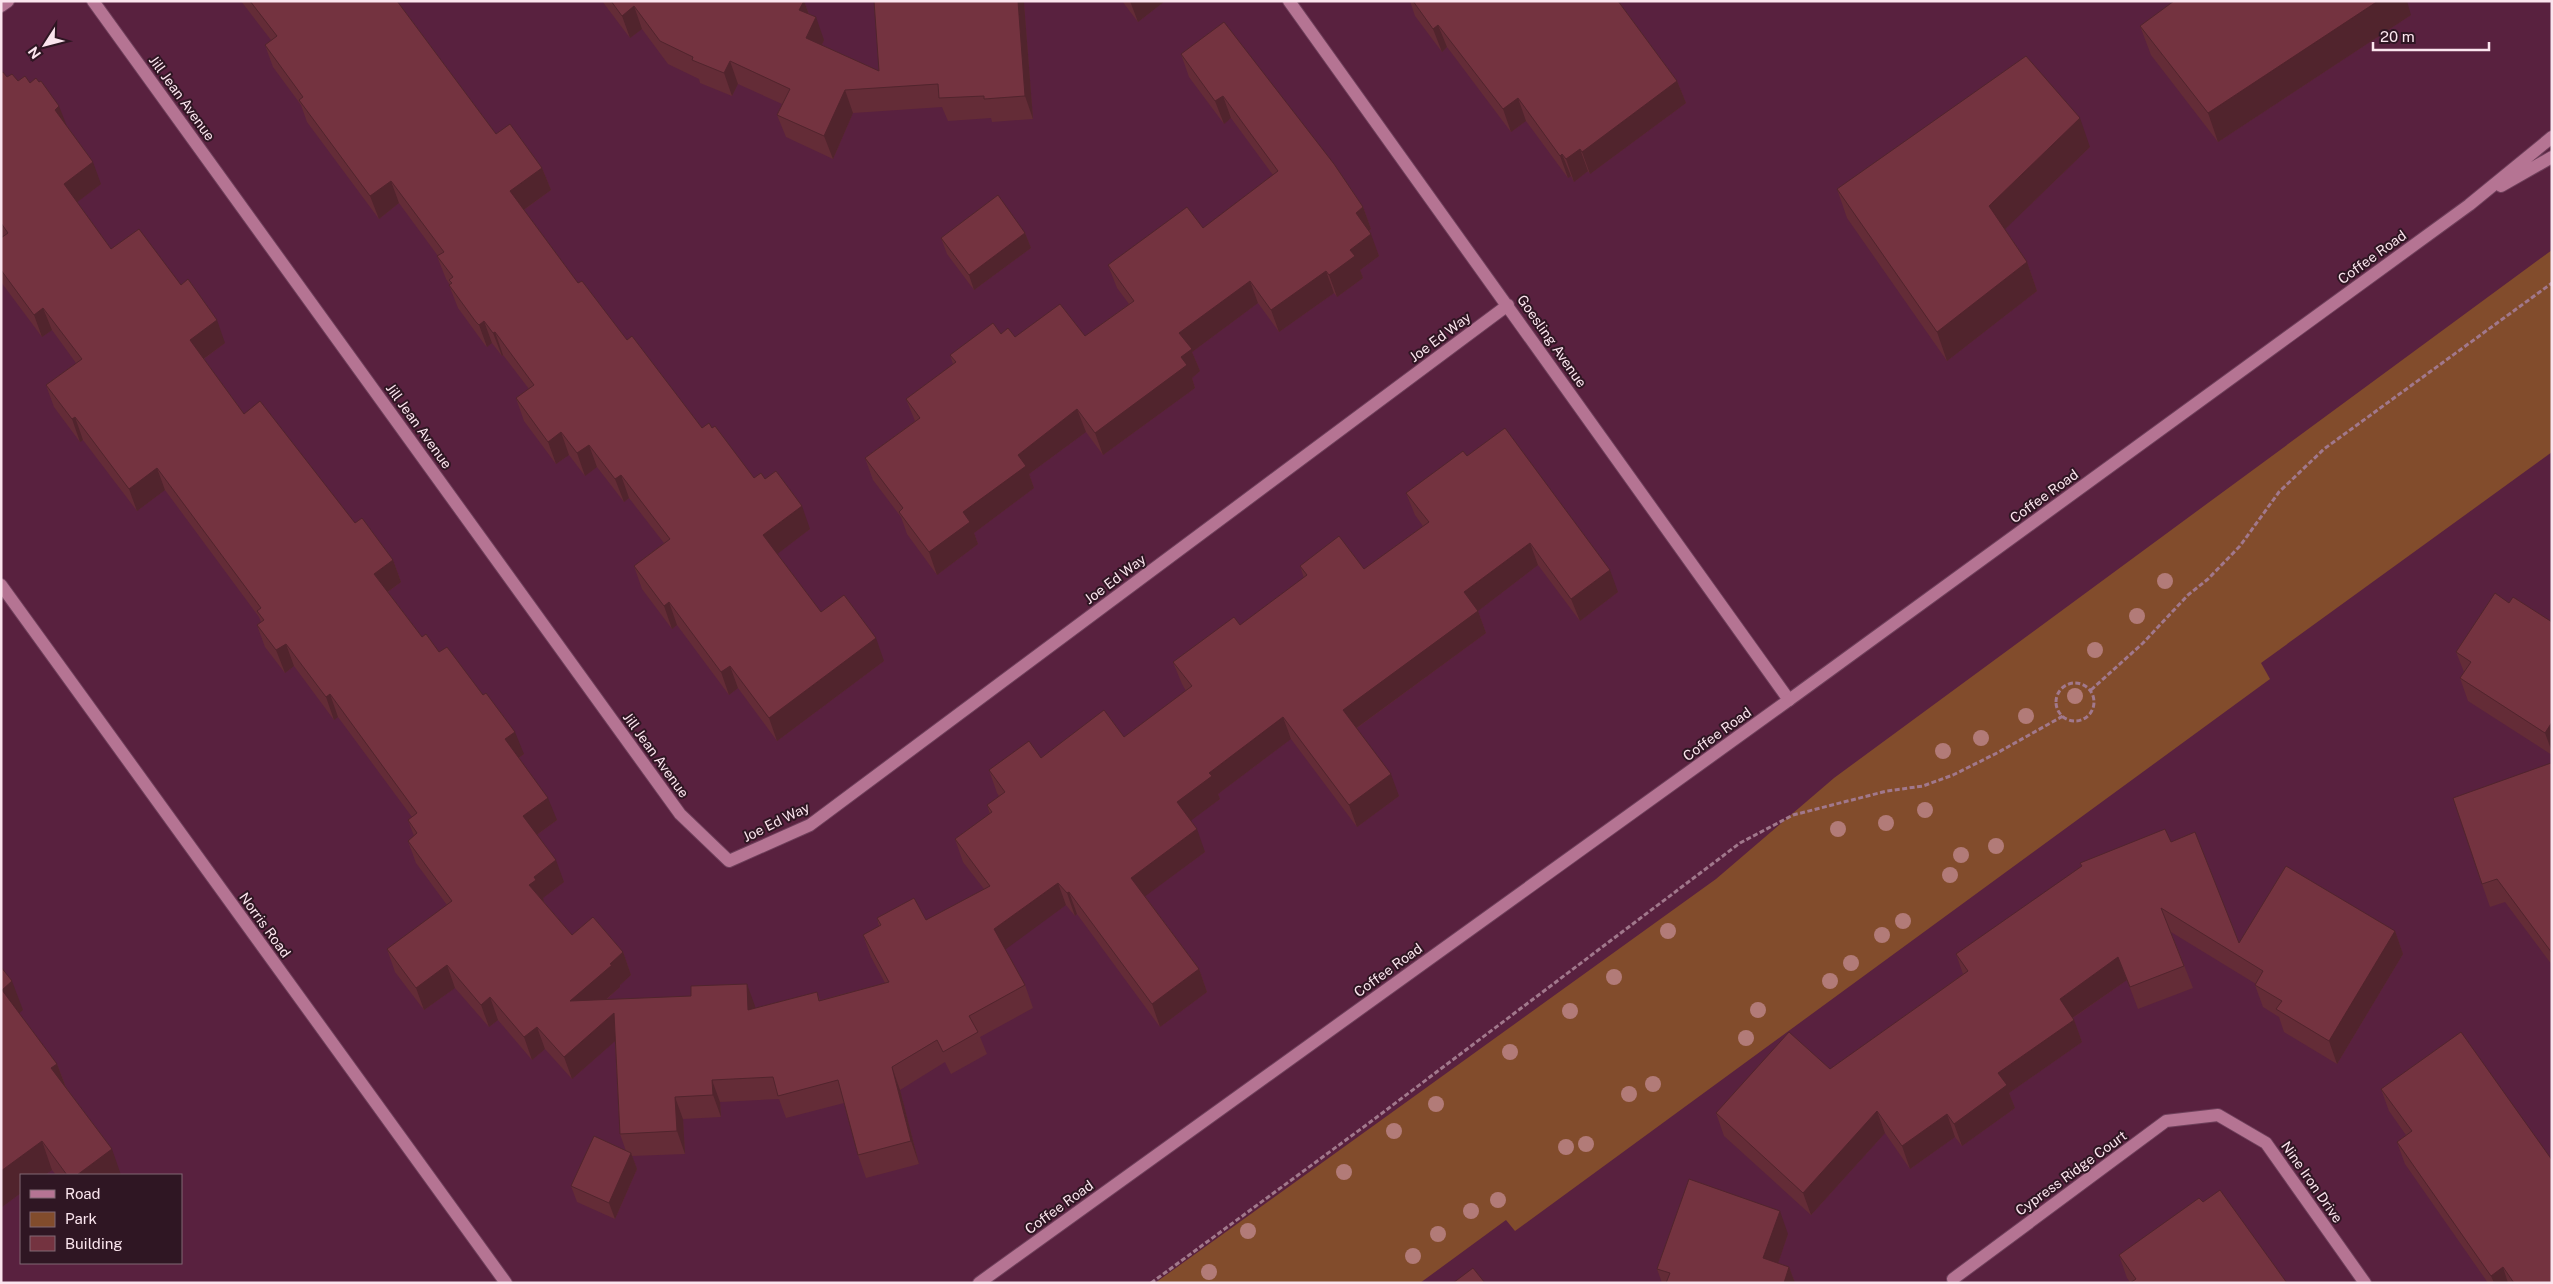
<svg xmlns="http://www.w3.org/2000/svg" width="2553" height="1284" font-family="'Public Sans',sans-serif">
	<rect width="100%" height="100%" fill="#59213f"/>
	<!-- green -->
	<path fill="#824c2c" d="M2552,250V452L2261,663L2270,679L1515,1231L1506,1220L1420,1283H1155L1716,879L1834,778Z"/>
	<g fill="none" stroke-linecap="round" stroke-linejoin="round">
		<!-- street casing -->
		<g stroke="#6e3f5a" stroke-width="14">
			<path id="street" d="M93,1L680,814L729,861L810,825L1508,305
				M1289,1L1789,700
				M1,6L8,1
				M1953,1279L2166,1121L2218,1115L2266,1143L2365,1283"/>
		</g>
		<!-- secondary casing -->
		<g stroke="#6e3f5a" stroke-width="14">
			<path id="secondary" d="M2501,186L2552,157
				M1,585L506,1283
				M979,1283L1789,700L2469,205L2552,137"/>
		</g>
		<!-- path -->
		<path stroke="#a1788c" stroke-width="3" stroke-dasharray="5 2.5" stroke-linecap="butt" d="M2056 702a19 19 0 1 1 38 0a19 19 0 1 1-38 0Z
			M2091,690L2143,643L2188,595L2208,579L2240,546L2279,492L2324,449L2552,283
			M1151,1283L1369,1123L1740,843L1793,815L1887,791L1923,786L1953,775L1997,753L2063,716"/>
		<!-- street -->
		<use href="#street" stroke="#b57493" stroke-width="12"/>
		<!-- secondary -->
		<use href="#secondary" stroke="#b57493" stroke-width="12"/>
	</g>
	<!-- trees -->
	<g fill="#b27b78">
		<circle cx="2165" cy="581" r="8"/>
		<circle cx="2137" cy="616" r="8"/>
		<circle cx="2095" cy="650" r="8"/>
		<circle cx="2075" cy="696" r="8"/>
		<circle cx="2026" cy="716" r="8"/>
		<circle cx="1981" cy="738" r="8"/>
		<circle cx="1943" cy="751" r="8"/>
		<circle cx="1925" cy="810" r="8"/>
		<circle cx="1886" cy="823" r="8"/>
		<circle cx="1838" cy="829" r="8"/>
		<circle cx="1996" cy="846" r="8"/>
		<circle cx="1961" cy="855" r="8"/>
		<circle cx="1950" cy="875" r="8"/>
		<circle cx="1903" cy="921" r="8"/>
		<circle cx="1668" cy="931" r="8"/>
		<circle cx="1882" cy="935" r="8"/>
		<circle cx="1851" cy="963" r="8"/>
		<circle cx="1614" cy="977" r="8"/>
		<circle cx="1830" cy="981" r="8"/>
		<circle cx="1758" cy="1010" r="8"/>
		<circle cx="1570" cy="1011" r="8"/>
		<circle cx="1746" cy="1038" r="8"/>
		<circle cx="1510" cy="1052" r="8"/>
		<circle cx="1653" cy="1084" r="8"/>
		<circle cx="1629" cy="1094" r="8"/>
		<circle cx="1436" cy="1104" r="8"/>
		<circle cx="1394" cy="1131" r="8"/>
		<circle cx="1586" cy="1144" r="8"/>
		<circle cx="1566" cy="1147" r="8"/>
		<circle cx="1344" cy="1172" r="8"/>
		<circle cx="1498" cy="1200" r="8"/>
		<circle cx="1471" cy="1211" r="8"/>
		<circle cx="1248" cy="1231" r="8"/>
		<circle cx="1438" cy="1234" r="8"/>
		<circle cx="1413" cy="1256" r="8"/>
		<circle cx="1209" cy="1272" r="8"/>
	</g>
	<!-- wall -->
	<path fill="#642c37" d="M241,1H397L496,134L542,168L551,190L524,210L578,283L627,340L702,428L754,478L765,479L810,529L777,554L821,612L884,661L777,741L738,688L729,695L677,625L672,629L642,589L634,566L664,543L629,498L624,502L597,467L585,476L569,455L556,464L524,421L516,398L529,389L503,355L502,356L492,343L487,347L485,345L458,308L449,285H450L446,279L437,256H438L399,203L379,219L307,122L301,105L273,67L265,45L271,40Z
		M602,1H804L809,14L824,40L822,45L879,71L1024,3L1033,119L992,122L991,118L948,121L942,107L853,113L833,159L786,137L777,115L782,104L738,84L732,96L700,83L699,79L668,64L642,29L630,38Z
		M1122,1H1165L1138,22Z
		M1410,1H1618L1677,81L1686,103L1590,174L1588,171L1574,182L1571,176L1568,178L1526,121L1511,132L1447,47L1442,52L1415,16Z
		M2411,15L2218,142L2151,55L2140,26Z
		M1181,54L1363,207L1371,229L1369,231L1379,256L1360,270L1363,278L1337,297L1334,293L1279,332L1258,303L1192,352L1200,371L1192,378L1195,388L1103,455L1086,432L1029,474L1034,488L974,533L978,544L937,575L907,534L901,517L873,480L865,458L915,421L906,399L953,364L950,355L1001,334L1015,337L1085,336L1129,304L1117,288L1108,265L1203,228L1273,175L1231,118L1224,124L1189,77Z
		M1,73L7,77L18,81L30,83L39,82L66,125L101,184L77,202L111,249L181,285L225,343L204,359L244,414L393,560L401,582L388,592L422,637L439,652L524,754L519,758L557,820L537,835L564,882L543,898L544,902L572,935L623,952L631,975L620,985V987L606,1000L755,1006V1008L817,992L820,1000L885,983L871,957L863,935L879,926L877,918L926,920L984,889L963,862L955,839L990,814L987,805L999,796L997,793L989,770L1124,737L1186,691L1182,684L1173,662L1240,625L1304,578L1300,566L1364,569L1423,526L1415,515L1406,493L1467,456L1618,592L1580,621L1538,565L1478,611L1486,633L1357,728L1399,796L1357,827L1291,739L1218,794L1220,799L1190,821L1205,852L1145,896L1199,969L1207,992L1160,1027L1077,914L1075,916L1066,905L1005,949L1025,985L1033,1008L980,1037L987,1054L951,1074L945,1062L900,1090L919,1164L866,1178L858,1155L844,1103L786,1118L779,1099L720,1102L721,1117L683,1119L685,1154L632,1156L637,1169L615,1219L577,1202L571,1186L626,1151L620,1134L615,1041L572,1079L545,1049L532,1060L498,1020L489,1027L455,988L424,1010L395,972L387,949L447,905L416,863L408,841L414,836L408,820L412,817L338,717L334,720L294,666L285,673L265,647L257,625L261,622L259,617L165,490L137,511L83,440L80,442L54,407L46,385L76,363L52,330L42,337L1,282V238L3,237L1,235Z
		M2090,147L2005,229L2027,262L2037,291L1947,361L1847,218L1837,189Z
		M1025,233L1031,248L974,290L947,254L941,238Z
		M2509,603L2552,622V755L2468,701L2460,678L2464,672L2456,652Z
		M2552,764V965L2505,902L2490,907L2482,884Z
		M2171,842L2239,943L2395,931L2403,954L2337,1064L2284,1032L2279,1017L2263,1007L2255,985L2256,984L2171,932L2193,988L2138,1009L2127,980L2073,1018L2082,1042L2009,1093L2015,1108L1962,1146L1955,1137L1910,1169L1885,1133L1811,1215L1724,1136L1716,1113L1830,1069L1963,974L1956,954Z
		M1,967L23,1010L19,1013L57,1064L66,1087L121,1175H56L52,1170L45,1175H21V1193L2,1207L1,1205Z
		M2381,1089L2552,1283H2488L2405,1164L2397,1142L2406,1135L2389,1111Z
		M2203,1202L2287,1283L2130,1282L2127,1278L2119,1255Z
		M1788,1234L1778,1263L1789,1267L1795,1283H1662L1657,1269Z"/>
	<!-- shaded-wall -->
	<path fill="#51242d" d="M804,1L812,23L799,10Z
		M1018,1H1024V3L1033,119L1025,96Z
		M1130,1H1165L1138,22Z
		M2378,1H2407L2411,15L2218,142L2208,113Z
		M634,6L642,29L630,38L622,16Z
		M816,17L824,40L815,60L806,38Z
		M1438,25L1447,47L1442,52L1433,29Z
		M730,61L738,84L732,96L724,73Z
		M1677,81L1686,103L1590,174L1582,152Z
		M845,90L853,113L833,159L824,136Z
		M1223,96L1231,118L1224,124L1215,101Z
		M1518,98L1526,121L1511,132L1503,109Z
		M59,106L68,129L55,110Z
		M2080,118L2090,147L2000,234L1989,206Z
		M1580,149L1588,171L1574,182L1566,159Z
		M1562,154L1571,176L1568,178L1560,156Z
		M93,162L101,184L72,206L64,184Z
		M542,168L551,190L518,214L510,191Z
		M391,181L399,203L379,219L370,196Z
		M1363,207L1371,229L1364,235L1356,213Z
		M1025,233L1031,248L974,290L969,275Z
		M1371,234L1379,256L1360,270L1363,278L1337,297L1329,275L1350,250Z
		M2027,262L2037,291L1947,361L1937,332Z
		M1326,271L1334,293L1279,332L1271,310Z
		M1250,281L1258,303L1192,352L1200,371L1192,378L1195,388L1103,455L1095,433L1181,357L1179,333Z
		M43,308L52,330L42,337L34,315Z
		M217,320L225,343L198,363L190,340Z
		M484,321L492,343L487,347L479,325Z
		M495,332L503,355L502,356L493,333Z
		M1077,409L1086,432L1029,474L1034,488L974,533L978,544L937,575L929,552L963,512L1018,455Z
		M75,417L83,440L80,442L72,419Z
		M561,432L569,455L556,464L548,442Z
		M589,445L597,467L585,476L577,453Z
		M157,468L165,490L137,511L129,489Z
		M621,475L629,498L624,502L615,479Z
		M802,506L810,529L772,558L763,535Z
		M1530,543L1538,565L1478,611L1486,633L1351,732L1343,710L1464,592Z
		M393,560L401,582L382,596L374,574Z
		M1610,570L1618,592L1580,621L1571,599Z
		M669,602L677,625L672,629L664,606Z
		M876,638L884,661L777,741L769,718Z
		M286,644L294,666L285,673L276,650Z
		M730,666L738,688L729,695L721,672Z
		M330,694L338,717L334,720L326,697Z
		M1283,717L1291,739L1218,794L1220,799L1185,825L1177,802L1209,773Z
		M2552,722V752L2545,733Z
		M515,732L524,754L513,762L505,739Z
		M1391,774L1399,796L1357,827L1349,805Z
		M548,798L557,820L531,839L523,816Z
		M1197,829L1205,852L1140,900L1131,878Z
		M556,860L564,882L543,898L544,902L529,885L534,877Z
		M1058,883L1066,905L1002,952L994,929Z
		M1069,892L1077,914L1075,916L1067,893Z
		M2395,931L2403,954L2337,1064L2329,1041Z
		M623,952L631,975L620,985V987L578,1024L570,1001Z
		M2118,957L2127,980L2068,1021L2060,999Z
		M447,965L455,988L424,1010L416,988Z
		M1199,969L1207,992L1160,1027L1152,1004Z
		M12,981L23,1010L12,1019L2,990Z
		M747,984L755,1006L756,1032L748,1010Z
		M490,997L498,1020L489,1027L481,1005Z
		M614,1013L622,1035L572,1079L564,1057Z
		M2074,1020L2082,1042L2009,1093L2015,1108L1962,1146L1954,1124L1998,1073Z
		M537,1027L545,1049L532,1060L524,1037Z
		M57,1064L68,1093L51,1068Z
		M892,1067L900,1090L919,1164L911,1141Z
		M712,1080L720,1102L721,1117L713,1095Z
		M675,1097L683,1119L685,1154L677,1131Z
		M1877,1111L1885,1133L1811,1215L1803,1193Z
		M1947,1114L1955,1137L1910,1169L1902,1146Z
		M42,1141L52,1170L45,1175H21V1193L2,1207L1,1204V1171Z
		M112,1149L121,1175H77Z
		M631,1153L637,1169L615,1219L609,1203Z
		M1780,1211L1788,1234L1772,1281L1763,1258Z
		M1789,1267L1795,1283H1784Z
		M2503,1267L2508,1283H2494L2491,1276Z"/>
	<!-- building -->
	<path fill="#743340" stroke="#51242d" d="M250,1H397L496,134L510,124L542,168L510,191L578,283L582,281L627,340L632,336L702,428L709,423L712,428L715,426L754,478L761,473L765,479L776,471L802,506L763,535L821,612L844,595L876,638L769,718L730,666L721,672L669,602L664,606L634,566L670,539L621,475L615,479L589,445L577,453L561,432L548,442L516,398L534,385L495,332L493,333L484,321L479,325L476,322L449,285L452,283L449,280L453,277L437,256L444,252L391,181L370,196L299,100L303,97L265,45L277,36Z
		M611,1H804L799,10L816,17L806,38L879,71L874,1H1018L1025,96L984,99V96L939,98L938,84L845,90L824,136L777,115L790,89L730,61L724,73L692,60L693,57L660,41L634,6L622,16Z
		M1413,1H1618L1677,81L1582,152L1580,149L1566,159L1562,154L1560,156L1518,98L1503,109L1438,25L1433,29Z
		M2174,1H2378L2208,113L2140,26Z
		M1224,22L1334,164L1363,207L1356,213L1371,234L1350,250L1355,256L1329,275L1326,271L1271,310L1250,281L1179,333L1192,349L1181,357L1187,365L1095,433L1077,409L1018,455L1026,466L963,512L970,522L929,552L899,512L903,508L865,458L920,418L906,399L956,362L950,355L993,323L1001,334L1008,328L1015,337L1060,304L1085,336L1134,301L1108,265L1187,207L1203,228L1278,171L1223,96L1215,101L1181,54Z
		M2026,56L2080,118L1989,206L2027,262L1937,332L1837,189Z
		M3,72L7,77L12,74L18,81L25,76L30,83L36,78L39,82L41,81L59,106L55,110L93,162L64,184L111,249L139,229L181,285L188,279L217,320L190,340L244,414L260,401L355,523L362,518L393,560L374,574L422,637L426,634L439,652L447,647L483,695L486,693L515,732L505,739L548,798L523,816L556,860L534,877L536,880L529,885L572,935L593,917L623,952L610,964L612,965L570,1001L691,996V986L747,984L748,1010L817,992L819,1001L889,982L863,935L881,925L877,918L914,898L926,920L990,886L955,839L992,812L987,805L1005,792L989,770L1029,741L1041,758L1104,710L1124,737L1192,686L1173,662L1234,617L1240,625L1307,575L1300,566L1339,536L1364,569L1429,522L1406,493L1463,451L1467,456L1505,428L1610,570L1571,599L1530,543L1464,592L1478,611L1343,710L1391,774L1349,805L1283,717L1209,773L1212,776L1177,802L1197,829L1131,878L1199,969L1152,1004L1069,892L1067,893L1058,883L994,929L1025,985L969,1016L978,1032L943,1052L937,1040L892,1067L911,1141L858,1155L838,1080L778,1096L773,1077L712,1080L713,1095L675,1097L677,1131L620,1134L614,1013L564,1057L537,1027L524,1037L490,997L481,1005L447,965L416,988L387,949L452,901L408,841L417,833L408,820L417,813L330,694L326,697L286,644L276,650L257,625L264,620L257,611L261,608L157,468L129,489L75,417L72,419L46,385L82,359L43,308L34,315L1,270V238L8,233L1,223V73Z
		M998,195L1025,233L969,275L941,238Z
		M2495,593L2509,603L2513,597L2552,622V722L2545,733L2460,678L2471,662L2456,652Z
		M2551,763L2552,764V953L2497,879L2482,884L2453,798Z
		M2165,829L2171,842L2195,832L2239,943L2286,866L2395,931L2329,1041L2276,1009L2282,1001L2255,985L2263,971L2161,908L2184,966L2130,987L2118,957L2060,999L2074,1020L1998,1073L2007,1085L1954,1124L1947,1114L1902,1146L1877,1111L1803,1193L1716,1113L1789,1032L1830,1069L1968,971L1956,954L2082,866L2080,863Z
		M1,967L12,981L2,990L57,1064L51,1068L112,1149L77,1175H67L42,1141L1,1171Z
		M2461,1032L2552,1160V1283H2514L2503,1267L2491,1276L2397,1142L2412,1131L2381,1089Z
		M594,1136L631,1153L609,1203L571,1186Z
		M1689,1179L1780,1211L1763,1258L1789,1267L1784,1283H1666L1670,1273L1657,1269Z
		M2220,1190L2287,1283H2130L2136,1279L2119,1255L2199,1198L2203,1202Z
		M1473,1268L1485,1283H1453Z"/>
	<g text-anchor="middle" stroke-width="4" stroke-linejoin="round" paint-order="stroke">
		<!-- street labels -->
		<g font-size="14" fill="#fbe5ee" stroke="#2f1623">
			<text transform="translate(182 98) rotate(54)" y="5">Jill Jean Avenue</text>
			<text transform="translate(2372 257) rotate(-36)" y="5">Coffee Road</text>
			<text transform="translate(1440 337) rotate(-37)" y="5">Joe Ed Way</text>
			<text transform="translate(1552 341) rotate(55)" y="5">Goesling Avenue</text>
			<text transform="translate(419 426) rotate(54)" y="5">Jill Jean Avenue</text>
			<text transform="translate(2044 496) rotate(-36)" y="5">Coffee Road</text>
			<text transform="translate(1115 579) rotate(-37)" y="5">Joe Ed Way</text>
			<text transform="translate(1717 734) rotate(-36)" y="5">Coffee Road</text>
			<text transform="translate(656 755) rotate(54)" y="5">Jill Jean Avenue</text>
			<text transform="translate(776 822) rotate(-26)" y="5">Joe Ed Way</text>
			<text transform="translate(265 925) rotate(54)" y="5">Norris Road</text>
			<text transform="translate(1388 970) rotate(-36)" y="5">Coffee Road</text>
			<text transform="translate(2071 1173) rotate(-36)" y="5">Cypress Ridge Court</text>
			<text transform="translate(2312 1182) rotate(55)" y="5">Nine Iron Drive</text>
			<text transform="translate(1059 1207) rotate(-36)" y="5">Coffee Road</text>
		</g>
	</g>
	<!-- border -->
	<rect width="2553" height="1284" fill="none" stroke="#fbe5ee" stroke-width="5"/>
	<!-- legend -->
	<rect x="20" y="1174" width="162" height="90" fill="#2f1623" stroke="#816974"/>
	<rect x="30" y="1190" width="25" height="8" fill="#b57493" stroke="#816974"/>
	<text x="65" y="1199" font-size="15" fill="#fbe5ee">Road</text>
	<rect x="30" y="1212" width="25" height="15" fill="#824c2c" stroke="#816974"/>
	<text x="65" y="1224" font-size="15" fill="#fbe5ee">Park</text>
	<rect x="30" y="1236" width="25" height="15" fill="#743340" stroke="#816974"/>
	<text x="65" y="1249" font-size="15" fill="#fbe5ee">Building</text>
	<!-- north arrow -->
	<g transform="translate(45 45) rotate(234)" stroke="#2f1623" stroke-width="4" paint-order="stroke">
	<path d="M0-4L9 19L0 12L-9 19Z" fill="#fbe5ee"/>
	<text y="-8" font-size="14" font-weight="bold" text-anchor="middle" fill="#fbe5ee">N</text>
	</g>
	<!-- scale -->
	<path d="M2373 42v8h116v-8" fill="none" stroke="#fbe5ee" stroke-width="2.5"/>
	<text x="2380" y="42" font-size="15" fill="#fbe5ee" stroke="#2f1623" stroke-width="4" paint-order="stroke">20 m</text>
</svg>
